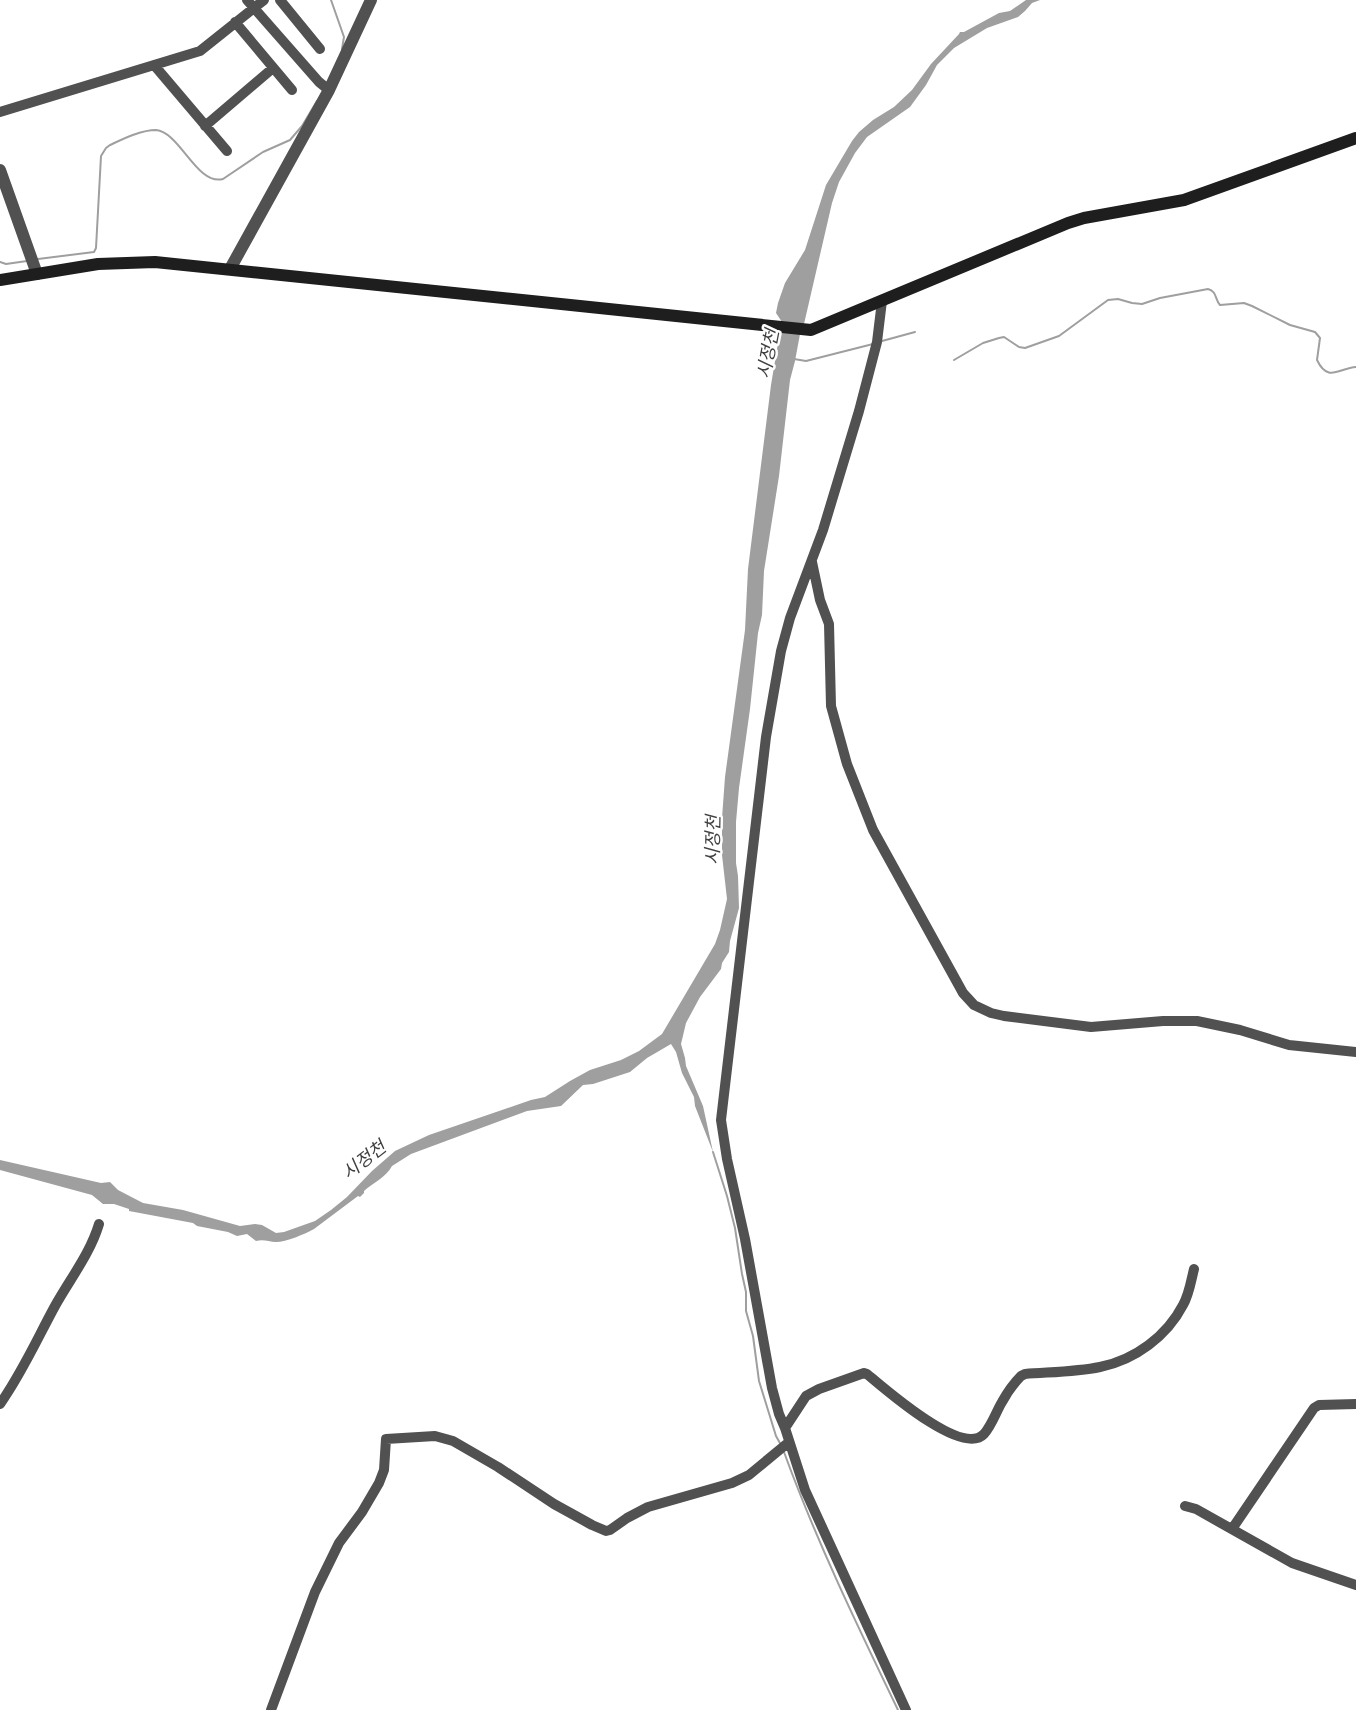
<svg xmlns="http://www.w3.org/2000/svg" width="1356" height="1710" font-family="Figtree,'Noto Sans KR',sans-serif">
	<rect width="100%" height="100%" fill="#fff"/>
	<!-- water -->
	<path fill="#9f9f9f" d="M1026,0H1040L1032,3L1025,11L1018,17L987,28L954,48L937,65L926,85L910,107L867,137L855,153L839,182L832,203L804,324L782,322L776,313L778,303L785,283L805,250L826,185L852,141L859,132L873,120L894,107L912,90L931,64L959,34L960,32H964L999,13L1010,11Z
		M780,331L800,334L795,361L790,380L779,476L764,571L762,615L758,633L750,709L739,788L736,822V863L738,876L739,908L730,941L729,952L722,963L721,969L700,997L686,1023L681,1044L685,1058L686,1066L703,1106L713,1152L695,1106L694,1097L682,1073L676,1052L671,1044L647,1058L630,1072L593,1084L583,1085L561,1106L527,1111L411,1154L392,1166C386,1177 373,1183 364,1191V1193L360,1197L358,1196L314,1229C305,1234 286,1242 276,1242C269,1242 264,1239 256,1241L247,1234L237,1236L228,1232L197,1226L193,1223L129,1211V1209L114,1204H103L92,1195L0,1170V1160L101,1183L110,1182L118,1190L143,1203L183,1210L240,1226L255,1224L262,1225L276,1233L284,1232L315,1221L331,1210L347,1197L372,1171L395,1151L429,1135L531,1100L545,1097L570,1081L590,1070L621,1060L639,1051L662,1034L715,944L720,930L727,899L722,855V818L725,777L745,630L748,569L771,385Z"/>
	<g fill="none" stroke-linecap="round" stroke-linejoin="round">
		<!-- stream -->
		<path stroke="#9f9f9f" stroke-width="2" d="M331,0L344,37L342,49
			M38,259L94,252L96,248L101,156L106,148L110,145C123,139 141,130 156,130C180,132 197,186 223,179L263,152L290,140L302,126L317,101
			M0,262L6,264L27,261
			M882,341L915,332
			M794,359L806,361L873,344
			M954,360L983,343L999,338L1004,337L1019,347L1025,348L1059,336L1108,300L1118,299L1132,303L1142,304L1160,298L1208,289C1217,291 1215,300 1220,305L1244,303L1252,306L1290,325L1315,332L1320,338L1317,360C1328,383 1339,368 1356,367
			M713,1152L727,1196L735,1228L742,1274L746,1292V1311L753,1336L759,1381L776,1436L781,1445
			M784,1452C816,1540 857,1625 898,1710"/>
		<!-- minor -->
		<path stroke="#515151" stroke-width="10" d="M247,0L319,82L329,90
			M280,0L320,49
			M235,22L292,90
			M154,65L227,151
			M0,112L200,51L264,0
			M205,126L273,68
			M882,301L877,342L859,411L823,530L790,618L781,651L766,737L721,1120L727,1159L745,1239L772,1388L779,1414L785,1428L805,1490L906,1710
			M812,562L820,600L829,624L831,706L847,764L873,830L963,993L974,1005L991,1013L1004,1016L1091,1027L1163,1021H1197L1240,1030L1289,1045L1356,1052
			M0,1404C22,1373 37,1339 55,1306C70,1279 90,1254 99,1224
			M785,1428L806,1396L819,1389L864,1373L867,1374C885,1389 962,1457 984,1434C992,1425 996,1412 1002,1402C1007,1393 1014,1383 1021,1376L1025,1374C1050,1372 1076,1372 1100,1367C1135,1360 1167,1336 1183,1305C1189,1295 1191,1281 1194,1269
			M1185,1506L1196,1509L1292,1563L1356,1585
			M1232,1529L1314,1408L1319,1405L1356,1404
			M271,1710L315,1592L339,1543L362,1512L379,1483L384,1470L386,1439L435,1436L453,1441L498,1467L554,1504L592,1525L606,1531L610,1530L627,1518L648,1507L732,1483L749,1475L789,1442"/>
		<!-- tertiary -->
		<path stroke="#515151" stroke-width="12" d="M0,170L37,274
			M230,269L329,90L371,0"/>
		<!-- secondary -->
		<path stroke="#1e1e1e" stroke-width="12" d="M0,280L98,264L155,262L811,330L1068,223L1084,218L1184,200L1356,138"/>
	</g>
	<g text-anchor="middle" stroke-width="5" stroke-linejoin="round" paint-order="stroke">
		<!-- water labels -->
		<g font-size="18" font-style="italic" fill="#404040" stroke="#fff">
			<text transform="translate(768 354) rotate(-79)" y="6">시정천</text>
			<text transform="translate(713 840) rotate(-89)" y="6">시정천</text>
			<text transform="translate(364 1160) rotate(-38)" y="6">시정천</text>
		</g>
	</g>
</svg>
